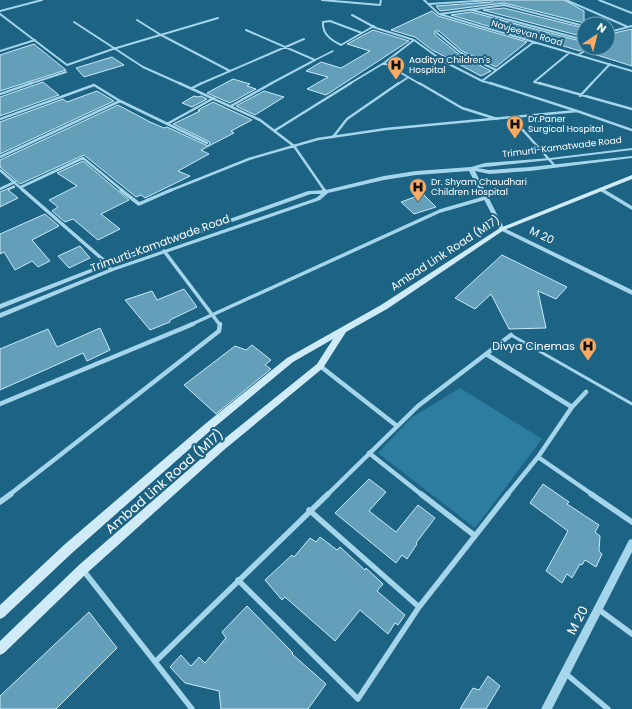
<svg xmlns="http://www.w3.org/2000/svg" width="632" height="709" font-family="Poppins,sans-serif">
	<rect width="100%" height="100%" fill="#1d6384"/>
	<!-- green -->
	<path fill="#2d7da1" d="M460,388L542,439L475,528L378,453L411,418Z"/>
	<!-- building -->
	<path fill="#649fba" stroke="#c9e9f7" d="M493,0H564L584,11V23L504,3L440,11L436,6L491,2Z
		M504,8L584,28V37L483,10Z
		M432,11L438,16L527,42L496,67L462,51L439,31H435V35L460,55L491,71L481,76L432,50L415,37L391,30Z
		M471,12L584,42V48L580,51L533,37L531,39L451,15Z
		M632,29V66L587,52L591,48H608V37L614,33Z
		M373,30L409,41L326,95L307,89L328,77L306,71L321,62L341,68L370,51L347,44Z
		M34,44L66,70L0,91V55Z
		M112,57L124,65L84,77L76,68Z
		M233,79L250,84L247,86L256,89L230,103L207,93Z
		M43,82L59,95L0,116V97Z
		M97,91L114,101L0,154V122L63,99L67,102Z
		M264,91L284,97L255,115L236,106Z
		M194,96L198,97L201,96L207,99L192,107L182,103Z
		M213,102L252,120L231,131L234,133L201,150L209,154L178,171L190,176L145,198L141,195L136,197L84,155L20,184L0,167V160L118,105L150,122L164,128L167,127L208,146L210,143L208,141L173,124L200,111L198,110Z
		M83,161L129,200L101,214L120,229L98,240L73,219L65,222L52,211L58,207L49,200L77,186L57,173Z
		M14,186L15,187L8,190L18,198L0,207V192Z
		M423,194L436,207L414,214L401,202Z
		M45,214L59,226L32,240L50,261L38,267L32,261L15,270L4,252L0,254V234Z
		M80,246L90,258L69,268L58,256Z
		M502,255L567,287L556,299L538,291L546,328L509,329L491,294L475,309L455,298Z
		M184,289L197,307L170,320V322L150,330L125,300L152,291L157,300Z
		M100,328L110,350L87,361L83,353L0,390V349L48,329L57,347Z
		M252,345L271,360L265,365L271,369L216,414L184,385L235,346L246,350Z
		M369,479L386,492L369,511L396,532L418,505L435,518L416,543L417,544L407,559L402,555L396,563L335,513Z
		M543,484L569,502L567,504L599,525L595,532L600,536L599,551L602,554L596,567L585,560L582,565L580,564L572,578L567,574L562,583L546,571L568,531L530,503Z
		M320,537L337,550L340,547L365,570L366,568L383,584L377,591L405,615L398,625L395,623L388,634L360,610L335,641L285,597L282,600L265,580L292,555L294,557L310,538L316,542Z
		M247,606L293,653L292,654L326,684L308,709H221L219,691L185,683L170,667L181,655L191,666L199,657L205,663L226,638L222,632Z
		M89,612L117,648L56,709H0V696Z
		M488,676L500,686L486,709H460L473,688L479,690Z"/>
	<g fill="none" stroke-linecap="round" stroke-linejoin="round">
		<!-- service-far1 -->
		<path stroke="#a4d5ea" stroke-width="1.5" d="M315,60L333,51"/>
		<!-- service -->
		<path stroke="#a4d5ea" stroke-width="3" d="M511,335L632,404"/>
		<!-- minor-far4 -->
		<path stroke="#a4d5ea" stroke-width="2" d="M322,0L380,5L381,0
			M424,0L439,14L632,71
			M566,0L628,27
			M599,0L632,13
			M429,4L491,0
			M472,10L584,40
			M0,11L42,0
			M0,14L67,65L113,49L218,18
			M440,14L504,5L584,26
			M352,15L376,28L414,40L384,63L420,84
			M137,20L161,35L230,71
			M330,21L362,33L341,45C331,40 322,34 323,22Z
			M74,22L143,67L181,84
			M246,30L315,60
			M362,33L374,26
			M437,33L461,53L496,70
			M608,35L613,31L632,26
			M414,40L443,61L482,81
			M0,51L35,40
			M578,55L589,48
			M29,84L66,72
			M200,84L304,39
			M270,84L315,60
			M349,84L384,63
			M398,84L407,78
			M493,84L482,81L534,42
			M542,84L534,82L569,53
			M591,84L610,64"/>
		<!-- minor-far3 -->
		<path stroke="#a4d5ea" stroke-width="2.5" d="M179,83L260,120L294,146L325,191
			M419,83L462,108L497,119
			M539,83L632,109
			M192,88L202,83
			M0,94L32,83
			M580,96L592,83
			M231,106L272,83
			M577,111L632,130
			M512,118L555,166
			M0,119L94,85L120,101L207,143
			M167,124L214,98
			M274,131L351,83
			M333,137L347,119L399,83
			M0,157L120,101
			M0,170L24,191
			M21,187L83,158L123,191
			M0,189L15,182
			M169,191L249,159L318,139L386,129L577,111L490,83"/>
		<!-- minor-far2 -->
		<path stroke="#a4d5ea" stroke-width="3.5" d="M23,190L108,264L111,270
			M121,190L139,204L171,190
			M324,190L326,192
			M602,190L632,208
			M164,251L220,325
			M190,325L440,211L485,198"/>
		<!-- minor-far1 -->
		<path stroke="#a4d5ea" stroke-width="4.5" d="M486,354L572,407
			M320,366L397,426
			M0,404L193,324
			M369,453L422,495
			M538,457L593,495
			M9,495L219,331L220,324
			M327,495L418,406L511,335
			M507,495L538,457L572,407L586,392"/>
		<!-- minor -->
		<path stroke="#a4d5ea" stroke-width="5.5" d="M421,494L474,535
			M591,494L632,522
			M0,502L11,494
			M309,510L419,607
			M83,570L192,709
			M238,580L358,699L419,607L508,494
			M598,609L632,634
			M155,662L328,494
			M565,673L608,709"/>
		<!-- tertiary -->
		<path fill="#a4d5ea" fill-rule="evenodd" d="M632,148V150L550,160L485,167L477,168L489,170L530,167L632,156V158L530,171L489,174L475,171L504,228L632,290V295L500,230L469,171L416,175L384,180L328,193L320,200L113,271L0,318V313L109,269L316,198L321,194H311L110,265L0,309V304L106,263L308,191L326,190L384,176L416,171L471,167L485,163L550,158Z
			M632,539V552L552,709H541L629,540Z"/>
		<!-- secondary -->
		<path fill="#d0ebf8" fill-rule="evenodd" d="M632,175V179L504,230L387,309L346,332L323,368L225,449L87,573L4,653L0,655V641L79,565L219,443L317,364L333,339L293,362L211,430L72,553L4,617L0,619V605L64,545L205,424L287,358L381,305L500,228Z"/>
	</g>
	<!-- icons -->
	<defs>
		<g id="hospital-pin" transform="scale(0.9)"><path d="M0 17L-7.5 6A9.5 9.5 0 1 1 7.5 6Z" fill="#f9aa63" stroke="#1d6384"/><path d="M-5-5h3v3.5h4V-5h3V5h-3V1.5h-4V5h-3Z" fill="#111"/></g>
	</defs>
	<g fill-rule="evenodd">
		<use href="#hospital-pin" x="396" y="65"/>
		<use href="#hospital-pin" x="515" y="124"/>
		<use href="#hospital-pin" x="418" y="187"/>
		<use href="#hospital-pin" x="588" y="346"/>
	</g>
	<g text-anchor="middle" stroke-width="4" stroke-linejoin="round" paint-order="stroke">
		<!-- far-street labels -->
		<g font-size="9" fill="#fff" stroke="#1d6384">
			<text transform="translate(527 33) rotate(16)" y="3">Navjeevan Road</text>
			<text transform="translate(562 147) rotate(-7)" y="3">Trimurti-Kamatwade Road</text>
		</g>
		<!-- far-poi labels -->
		<g font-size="9" fill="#fff" stroke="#1d6384" text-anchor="start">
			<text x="409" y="63">Aaditya Children's<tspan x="409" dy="10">Hospital</tspan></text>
			<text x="528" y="122">Dr.Paner<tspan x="528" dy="10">Surgical Hospital</tspan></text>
			<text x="431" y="185">Dr. Shyam Chaudhari<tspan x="431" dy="10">Children Hospital</tspan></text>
		</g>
		<!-- street labels -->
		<g font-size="11" fill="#fff" stroke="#1d6384">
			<text transform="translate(542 235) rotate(26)" y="4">M 20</text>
			<text transform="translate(160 243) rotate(-20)" y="4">Trimurti-Kamatwade Road</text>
			<text transform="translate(445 253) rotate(-33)" y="4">Ambad Link Road (M17)</text>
		</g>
		<!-- poi labels -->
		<g font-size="11" fill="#fff" stroke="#1d6384" text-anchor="end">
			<text x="575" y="350">Divya Cinemas</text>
		</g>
		<!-- near-street labels -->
		<g font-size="13" fill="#fff" stroke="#1d6384">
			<text transform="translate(164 481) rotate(-41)" y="5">Ambad Link Road (M17)</text>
			<text transform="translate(577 620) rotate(-62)" y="5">M 20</text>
		</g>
	</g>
	<!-- north arrow -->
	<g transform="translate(596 36) rotate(35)"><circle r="19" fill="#1d6384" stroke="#77a1b5"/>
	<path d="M0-3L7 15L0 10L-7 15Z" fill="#f9aa63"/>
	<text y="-6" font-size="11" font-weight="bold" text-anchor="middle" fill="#ffffff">N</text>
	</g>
</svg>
